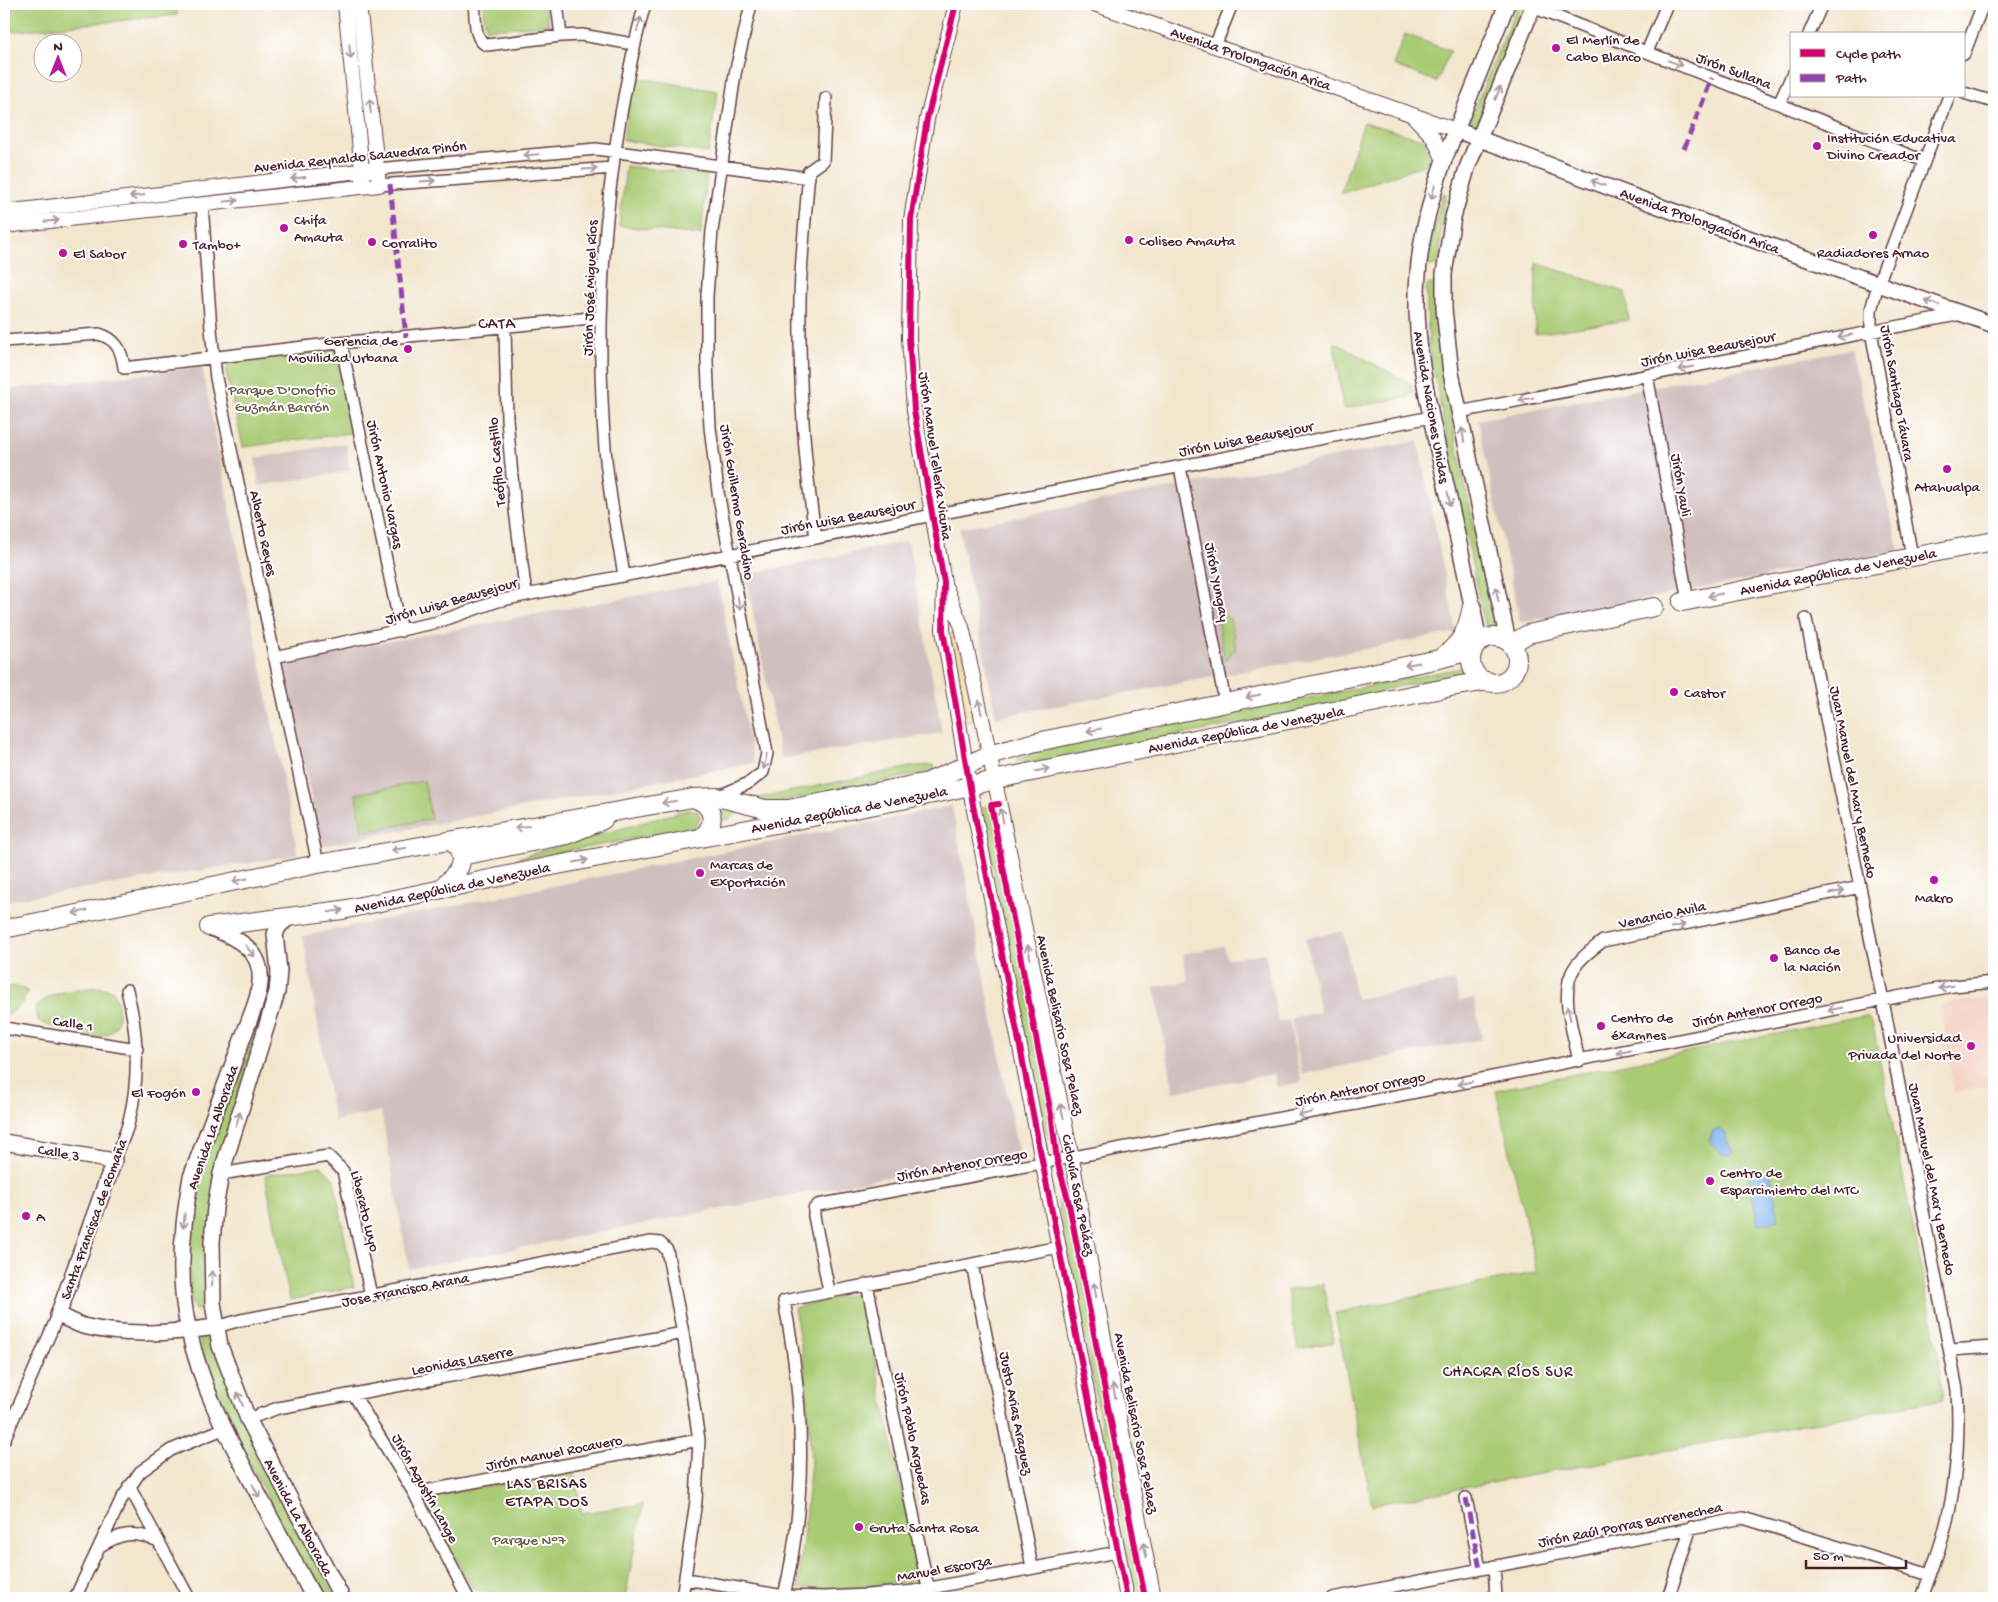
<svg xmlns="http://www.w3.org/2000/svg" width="1998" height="1602" font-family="'Gochi Hand',sans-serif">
	<rect width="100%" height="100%" fill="#fff"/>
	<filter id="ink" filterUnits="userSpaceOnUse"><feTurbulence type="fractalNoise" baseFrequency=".02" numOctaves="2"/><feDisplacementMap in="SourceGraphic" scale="10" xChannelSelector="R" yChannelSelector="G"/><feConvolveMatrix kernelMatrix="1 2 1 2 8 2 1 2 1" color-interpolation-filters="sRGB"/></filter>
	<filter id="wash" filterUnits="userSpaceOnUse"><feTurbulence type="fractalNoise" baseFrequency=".0096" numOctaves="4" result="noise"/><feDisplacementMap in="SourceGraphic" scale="20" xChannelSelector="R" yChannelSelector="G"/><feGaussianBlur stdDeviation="1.12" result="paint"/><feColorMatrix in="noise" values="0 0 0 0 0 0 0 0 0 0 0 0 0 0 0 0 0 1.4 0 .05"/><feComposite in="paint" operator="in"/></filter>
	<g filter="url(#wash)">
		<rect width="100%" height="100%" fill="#f2e6cd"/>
		<!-- built -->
		<path fill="#f6d1c5" d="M1994,998V1085L1954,1092L1941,1006L1963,1001Z"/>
		<!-- industrial -->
		<path fill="#d1bfbf" d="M1851,349L1899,551L1520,622L1478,420Z
			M202,367L298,855L4,901V390Z
			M1418,441L1456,632L996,717L959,528Z
			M346,443L350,471L259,486L255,458Z
			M908,541L942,733L781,759L746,575Z
			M717,581L754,763L321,846L283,661Z
			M952,806L1018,1152L409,1269L381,1111L334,1121L303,936Z
			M1343,931L1356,999L1455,981L1459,1001L1474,998L1482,1039L1302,1074L1291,1018L1320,1012L1305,938Z
			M1224,946L1227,959L1265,953L1278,1022L1289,1020L1301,1082L1277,1087L1274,1074L1174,1092L1154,987L1188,981L1183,954Z"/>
		<!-- green -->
		<path fill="#a9cb73" stroke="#7a754f" d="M5,4H176L177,15L7,32V28H4V17H6Z
			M482,4H545L549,25L486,29Z
			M1518,4H1529L1477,127L1473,126L1470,119Z
			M1405,34L1450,51L1437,82L1393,65Z
			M633,77L718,91L708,153L623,140Z
			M1364,122L1425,140L1429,163L1340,194Z
			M626,166L707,175L701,235L619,226Z
			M1443,193L1446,194L1441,220L1440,259L1438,263L1432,266L1428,265L1427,258Z
			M1536,263L1625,292L1629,320L1535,334Z
			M1433,284L1435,285L1440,348L1451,417L1494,623L1493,629L1487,630L1484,624L1429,348L1426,289L1428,285Z
			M1334,342L1411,384L1413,392L1408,397L1343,409Z
			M328,351L335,353L337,357L351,433L243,447L226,372L229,362L238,357Z
			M1215,610L1230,619L1236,648L1225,661Z
			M1461,668L1466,670V672L1461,675L1396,687L1346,703L1036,763L1017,761V759L1039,751Z
			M934,765L935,770L929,772L743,809L729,819L722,820L719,806L915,766Z
			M424,781L431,819L363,832L356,794Z
			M991,805L1050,1110L1051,1141L1041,1118L982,807Z
			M690,809L698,812L700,817L695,828L517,860V858Z
			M4,986L20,987L27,991C25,1002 15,1013 4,1015Z
			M101,987L113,991C122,1006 122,1036 98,1036C88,1036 77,1031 68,1029C58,1027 45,1027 38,1020L35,1009C48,990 81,989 101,987Z
			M1865,1016L1872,1022L1937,1345L1943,1399L1372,1505L1335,1313L1537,1272L1496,1090Z
			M262,1017L227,1129L208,1298L205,1309L195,1310L190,1301L189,1259L191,1212L198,1174L257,1020Z
			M321,1166L334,1179L354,1287L290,1300L265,1175Z
			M1068,1199L1145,1594V1598H1136L1135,1596L1058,1201Z
			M1323,1284L1334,1342L1298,1349L1287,1290Z
			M861,1292L919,1577L914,1580L850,1589L798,1588L811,1462L805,1366L794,1308Z
			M219,1336L335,1598H320L218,1402L199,1338Z
			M574,1471L582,1513L643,1504L625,1598H522L474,1590L427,1510L428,1504L432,1496Z"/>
		<!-- sand -->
		<path fill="#eeda9e" stroke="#9c7c64" d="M957,632L967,674L974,720L966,722L948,635Z"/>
		<!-- water -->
		<path fill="#7cb1ea" stroke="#63688a" d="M1719,1128L1726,1134L1727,1142L1733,1151L1731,1154L1723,1155L1709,1141L1712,1131Z
			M1770,1171L1779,1220L1758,1224L1749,1175Z"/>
	</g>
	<g filter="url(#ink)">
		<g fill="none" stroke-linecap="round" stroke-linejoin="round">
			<!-- minor casing -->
			<g stroke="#633d43" stroke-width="14">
				<path id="minor" d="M474,4C476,17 473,40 487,45L561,36L582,35L633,44
					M557,4L561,36
					M1532,7L1924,161
					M1809,34L1822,4
					M1215,46L1232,4
					M1647,52L1667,4
					M1964,54L1983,4
					M1964,93L1994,102
					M1779,104L1792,75
					M377,169L596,149L809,178
					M379,185L613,168
					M202,204L211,329L216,378L318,864
					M505,327L507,419L515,510L526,595
					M4,341L99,334C116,339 122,350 124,368L329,344L601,317
					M341,343L401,631
					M1647,375L1688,601
					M1459,412L1962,314
					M1180,467L1225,702
					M816,538C803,459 799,379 800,299C801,256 806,213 809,171L823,161L826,98
					M1912,557L1871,331V310L1878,284L1949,96
					M624,575C617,533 608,491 605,448C596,338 602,227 620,119C627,80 634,42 645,4
					M1806,619L1885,1011L1957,1390C1960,1439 1956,1489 1943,1536C1937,1557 1929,1577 1922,1598
					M274,657L438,622L498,601L526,595L1431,417
					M719,796L749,783L763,772L767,753L718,492L710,427L707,362V296L712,231L735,74L751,4
					M4,1028L137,1049
					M1579,1061C1574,1035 1558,991 1575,967C1582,956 1593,949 1603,941L1860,887
					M114,1161C119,1148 126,1134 129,1121C140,1077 138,1033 127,990
					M221,1174L328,1156L343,1171L371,1295
					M972,1264L1032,1567
					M867,1284L930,1598
					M829,1291L814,1216V1209L818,1205L1350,1105L1953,986L1994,982
					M216,1327L241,1320L651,1242L660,1243L667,1250L683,1333L699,1440L696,1501L682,1598
					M1951,1350L1994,1347
					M354,1395L414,1493L468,1598
					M248,1419L278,1408L683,1333
					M4,1440L58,1315
					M129,1486L189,1598
					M414,1493L699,1440
					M1466,1498L1480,1569
					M100,1546C121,1533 133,1531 156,1540
					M1494,1566L1496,1598
					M686,1579L784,1596L825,1597L867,1595L915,1591L1117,1552
					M784,1596C808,1496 804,1400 784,1301L1059,1247
					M75,1598L121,1500L140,1472L171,1450L223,1429
					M1332,1598L1743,1518L1930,1575
					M1668,1598L1691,1527"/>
			</g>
			<!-- tertiary casing -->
			<g stroke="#633d43" stroke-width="16">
				<path id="tertiary" d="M345,4L363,180
					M956,4L927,119L911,220L909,338L914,410L944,582L943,630L973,805L1127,1598
					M1094,4L1456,130
					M1414,117L1433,137L1444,160
					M4,212L377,169
					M4,226L379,185L359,4
					M946,588L962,627L983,723L1072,1159L1101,1323L1154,1598"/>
			</g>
			<!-- secondary casing -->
			<g stroke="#633d43" stroke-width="18">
				<path id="secondary" d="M1456,130L1672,211L1994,325
					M1508,641L1451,373L1444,309V274L1453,217L1467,168L1534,4
					M1479,643C1468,579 1453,517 1439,454C1426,395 1413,334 1418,274C1421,234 1431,197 1444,160L1507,4
					M288,918L279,926L275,934L279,971L277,992L221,1174L215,1208L212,1242L213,1303L220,1346L248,1419L342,1598
					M209,927C250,942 271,959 255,1005L191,1177C182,1225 177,1282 189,1331C201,1387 228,1437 255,1488C274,1525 294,1561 314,1598
					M4,1142L114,1161L58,1315C66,1318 75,1323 83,1326C127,1337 172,1333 216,1327"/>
			</g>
			<!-- primary casing -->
			<g stroke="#633d43" stroke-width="20">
				<path id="primary" d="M1682,602L1994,541
					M1471 660a23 23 0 1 1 46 0a23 23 0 1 1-46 0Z
					M1511,644L1528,634L1654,607
					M1444,655C1463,642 1468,627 1472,606
					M693,798C714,805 718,823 701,838
					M461,856L567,835L603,820
					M439,890C452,878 470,864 456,846
					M209,927L342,910L552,866L944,792L1012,776L1456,686L1488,681
					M4,929L318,864L693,798L717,797L765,809H788L928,782L989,755L1032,743L1439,659L1462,653L1476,646"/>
			</g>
			<!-- minor -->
			<use href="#minor" stroke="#fff" stroke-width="11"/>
			<!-- tertiary -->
			<use href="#tertiary" stroke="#fff" stroke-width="14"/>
			<!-- secondary -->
			<use href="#secondary" stroke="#fff" stroke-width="15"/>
			<!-- primary -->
			<use href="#primary" stroke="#fff" stroke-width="18"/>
			<!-- quiet -->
			<path stroke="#8e44ad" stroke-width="5" stroke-dasharray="10 5" stroke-linecap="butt" d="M1684,149L1712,78
				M390,184L406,337
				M1466,1498L1480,1569"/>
			<!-- cycleway casing -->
			<g stroke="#fff" stroke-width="9">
				<path id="cycleway" d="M956,4L927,119L911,220L909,338L914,410L944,582L943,630L973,805L1127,1598
					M999,804L991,805L1052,1120L1057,1161L1068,1199L1145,1598"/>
			</g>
			<!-- cycleway -->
			<use href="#cycleway" stroke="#d6006c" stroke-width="6"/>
		</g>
		<!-- one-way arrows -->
		<defs><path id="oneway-shaft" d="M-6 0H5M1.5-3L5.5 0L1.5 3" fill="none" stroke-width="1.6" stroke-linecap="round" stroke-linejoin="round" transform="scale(1.25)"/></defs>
		<g stroke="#ae9aa0">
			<use href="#oneway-shaft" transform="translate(639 24) rotate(-74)"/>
			<use href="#oneway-shaft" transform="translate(350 52) rotate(84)"/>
			<use href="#oneway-shaft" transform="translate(1675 63) rotate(21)"/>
			<use href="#oneway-shaft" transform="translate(1498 93) rotate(-68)"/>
			<use href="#oneway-shaft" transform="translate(370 106) rotate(-96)"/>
			<use href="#oneway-shaft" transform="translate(531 155) rotate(175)"/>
			<use href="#oneway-shaft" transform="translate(590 169) rotate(-3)"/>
			<use href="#oneway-shaft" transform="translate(298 178) rotate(173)"/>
			<use href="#oneway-shaft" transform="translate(428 181) rotate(-4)"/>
			<use href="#oneway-shaft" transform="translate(1598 183) rotate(-159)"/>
			<use href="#oneway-shaft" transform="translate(1433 192) rotate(106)"/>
			<use href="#oneway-shaft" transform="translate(137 196) rotate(173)"/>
			<use href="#oneway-shaft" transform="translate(231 201) rotate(-6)"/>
			<use href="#oneway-shaft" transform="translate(52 221) rotate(-6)"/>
			<use href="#oneway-shaft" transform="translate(1932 303) rotate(-161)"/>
			<use href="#oneway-shaft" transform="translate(1845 336) rotate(169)"/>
			<use href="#oneway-shaft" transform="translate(1686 368) rotate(169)"/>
			<use href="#oneway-shaft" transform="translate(1526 399) rotate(169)"/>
			<use href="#oneway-shaft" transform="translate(1463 435) rotate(-100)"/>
			<use href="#oneway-shaft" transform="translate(1449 499) rotate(78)"/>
			<use href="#oneway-shaft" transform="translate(1497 594) rotate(-102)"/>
			<use href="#oneway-shaft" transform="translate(1715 595) rotate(168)"/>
			<use href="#oneway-shaft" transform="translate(739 603) rotate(79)"/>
			<use href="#oneway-shaft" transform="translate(1412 664) rotate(169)"/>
			<use href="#oneway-shaft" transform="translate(1253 696) rotate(168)"/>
			<use href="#oneway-shaft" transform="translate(980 707) rotate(-102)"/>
			<use href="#oneway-shaft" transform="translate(1094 730) rotate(168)"/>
			<use href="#oneway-shaft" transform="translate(765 762) rotate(104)"/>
			<use href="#oneway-shaft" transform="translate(1042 770) rotate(-11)"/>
			<use href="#oneway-shaft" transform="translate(669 802) rotate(170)"/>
			<use href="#oneway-shaft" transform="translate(1002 816) rotate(-102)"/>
			<use href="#oneway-shaft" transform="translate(522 827) rotate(170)"/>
			<use href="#oneway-shaft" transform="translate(399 849) rotate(170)"/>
			<use href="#oneway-shaft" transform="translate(581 861) rotate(-11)"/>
			<use href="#oneway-shaft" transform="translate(240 880) rotate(169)"/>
			<use href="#oneway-shaft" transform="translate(1837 892) rotate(-12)"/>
			<use href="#oneway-shaft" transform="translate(336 911) rotate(-9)"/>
			<use href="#oneway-shaft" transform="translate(80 912) rotate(168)"/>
			<use href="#oneway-shaft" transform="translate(1678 926) rotate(-12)"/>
			<use href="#oneway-shaft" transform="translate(250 951) rotate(52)"/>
			<use href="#oneway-shaft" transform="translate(1029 952) rotate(-102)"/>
			<use href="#oneway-shaft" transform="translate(1946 987) rotate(170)"/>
			<use href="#oneway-shaft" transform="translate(1835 1009) rotate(169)"/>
			<use href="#oneway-shaft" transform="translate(1569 1013) rotate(-102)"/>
			<use href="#oneway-shaft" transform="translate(1624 1052) rotate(168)"/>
			<use href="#oneway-shaft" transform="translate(1465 1083) rotate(169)"/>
			<use href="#oneway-shaft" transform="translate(1062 1111) rotate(-102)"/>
			<use href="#oneway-shaft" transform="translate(1305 1114) rotate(169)"/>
			<use href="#oneway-shaft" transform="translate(238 1119) rotate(-73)"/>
			<use href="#oneway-shaft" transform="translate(184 1221) rotate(95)"/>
			<use href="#oneway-shaft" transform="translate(212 1278) rotate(-91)"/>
			<use href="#oneway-shaft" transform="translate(1095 1290) rotate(-100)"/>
			<use href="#oneway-shaft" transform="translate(1114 1391) rotate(-101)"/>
			<use href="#oneway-shaft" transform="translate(240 1399) rotate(-112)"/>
			<use href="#oneway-shaft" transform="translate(256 1491) rotate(62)"/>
			<use href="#oneway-shaft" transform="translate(1145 1550) rotate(-101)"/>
		</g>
	</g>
	<!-- markers -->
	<g fill="#b5179e" stroke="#fff" stroke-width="2">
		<circle cx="1556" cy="48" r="5"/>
		<circle cx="1817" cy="146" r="5"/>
		<circle cx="284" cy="228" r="5"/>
		<circle cx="1873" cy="235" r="5"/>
		<circle cx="1129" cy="240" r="5"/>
		<circle cx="372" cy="242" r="5"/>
		<circle cx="183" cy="244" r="5"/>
		<circle cx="63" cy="253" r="5"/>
		<circle cx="408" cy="349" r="5"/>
		<circle cx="1947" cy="469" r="5"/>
		<circle cx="1674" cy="692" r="5"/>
		<circle cx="700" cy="873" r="5"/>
		<circle cx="1934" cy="880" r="5"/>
		<circle cx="1774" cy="958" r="5"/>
		<circle cx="1601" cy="1026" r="5"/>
		<circle cx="1971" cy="1046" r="5"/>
		<circle cx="196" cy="1092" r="5"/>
		<circle cx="1710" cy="1181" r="5"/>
		<circle cx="26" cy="1216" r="5"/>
		<circle cx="859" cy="1527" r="5"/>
	</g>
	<g text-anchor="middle" stroke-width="4" stroke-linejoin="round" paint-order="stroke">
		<!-- poi labels -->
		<g font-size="15" fill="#4a1f2b" stroke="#fff" text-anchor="start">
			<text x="1566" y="44">El Merlín de<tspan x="1566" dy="17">Cabo Blanco</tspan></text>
			<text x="1827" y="142">Institución Educativa<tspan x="1827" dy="17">Divino Creador</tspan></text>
			<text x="294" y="224">Chifa<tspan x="294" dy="17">Amauta</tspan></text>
			<text x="1139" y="245">Coliseo Amauta</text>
			<text x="382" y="247">Corralito</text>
			<text x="193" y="249">Tambo+</text>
			<text x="1873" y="257" text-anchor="middle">Radiadores Arnao</text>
			<text x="73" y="258">El Sabor</text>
			<text x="398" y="345" text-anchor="end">Gerencia de<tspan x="398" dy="17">Movilidad Urbana</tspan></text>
			<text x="1947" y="491" text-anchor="middle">Atahualpa</text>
			<text x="1684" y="697">Castor</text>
			<text x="710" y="869">Marcas de<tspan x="710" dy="17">Exportación</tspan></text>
			<text x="1934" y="902" text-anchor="middle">Makro</text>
			<text x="1784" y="954">Banco de<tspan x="1784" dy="17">la Nación</tspan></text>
			<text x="1611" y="1022">Centro de<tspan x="1611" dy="17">éxamnes</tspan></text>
			<text x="1961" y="1042" text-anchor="end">Universidad<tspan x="1961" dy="17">Privada del Norte</tspan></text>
			<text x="186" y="1097" text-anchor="end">El Fogón</text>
			<text x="1720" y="1177">Centro de<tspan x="1720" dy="17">Esparcimiento del MTC</tspan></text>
			<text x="36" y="1221">A</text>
			<text x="869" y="1532">Gruta Santa Rosa</text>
		</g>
		<!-- street labels -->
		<g font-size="15" fill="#4a1f2b" stroke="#fff">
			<text transform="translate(1251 58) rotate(19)" y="5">Avenida Prolongación Arica</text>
			<text transform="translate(1734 70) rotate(21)" y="5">Jirón Sullana</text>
			<text transform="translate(360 156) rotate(-6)" y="5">Avenida Reynaldo Saavedra Pinón</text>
			<text transform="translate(1700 220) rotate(20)" y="5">Avenida Prolongación Arica</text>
			<text transform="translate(589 288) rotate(-88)" y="5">Jirón José Miguel Ríos</text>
			<text transform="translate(1708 348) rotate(-11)" y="5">Jirón Luisa Beausejour</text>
			<text transform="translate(1898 393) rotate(80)" y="5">Jirón Santiago Távara</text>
			<text transform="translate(1432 407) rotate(80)" y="5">Avenida Naciones Unidas</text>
			<text transform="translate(1246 438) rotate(-11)" y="5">Jirón Luisa Beausejour</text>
			<text transform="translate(936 456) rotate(82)" y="5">Jirón Manuel Tellería Vicuña</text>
			<text transform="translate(496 462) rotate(-95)" y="5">Teófilo Castillo</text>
			<text transform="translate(386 484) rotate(78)" y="5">Jirón Antonio Vargas</text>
			<text transform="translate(1682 485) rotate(80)" y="5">Jirón Yauli</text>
			<text transform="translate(738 502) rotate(81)" y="5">Jirón Guillermo Geraldino</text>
			<text transform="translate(848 516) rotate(-11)" y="5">Jirón Luisa Beausejour</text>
			<text transform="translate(264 533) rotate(78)" y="5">Alberto Reyes</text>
			<text transform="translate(1838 571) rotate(-11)" y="5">Avenida República de Venezuela</text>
			<text transform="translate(1218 582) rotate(79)" y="5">Jirón Yungay</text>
			<text transform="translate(451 600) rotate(-16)" y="5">Jirón Luisa Beausejour</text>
			<text transform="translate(1246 729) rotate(-11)" y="5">Avenida República de Venezuela</text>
			<text transform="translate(1854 782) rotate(79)" y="5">Juan Manuel del Mar y Bernedo</text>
			<text transform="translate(849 809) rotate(-11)" y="5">Avenida República de Venezuela</text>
			<text transform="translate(452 887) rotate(-12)" y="5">Avenida República de Venezuela</text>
			<text transform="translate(1662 914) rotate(-12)" y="5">Venancio Avila</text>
			<text transform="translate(1757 1009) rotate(-11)" y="5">Jirón Antenor Orrego</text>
			<text transform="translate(73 1023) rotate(9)" y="5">Calle 1</text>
			<text transform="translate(1061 1025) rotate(78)" y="5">Avenida Belisario Sosa Pelaez</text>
			<text transform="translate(1360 1088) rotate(-11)" y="5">Jirón Antenor Orrego</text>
			<text transform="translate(212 1127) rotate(-71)" y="5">Avenida La Alborada</text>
			<text transform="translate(59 1152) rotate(10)" y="5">Calle 3</text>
			<text transform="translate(962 1164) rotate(-10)" y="5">Jirón Antenor Orrego</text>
			<text transform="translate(1933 1179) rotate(79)" y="5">Juan Manuel del Mar y Bernedo</text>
			<text transform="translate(1079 1195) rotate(79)" y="5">Ciclovía Sosa Peláez</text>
			<text transform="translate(366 1211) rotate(76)" y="5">Liberato Luyo</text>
			<text transform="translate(93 1219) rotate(-70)" y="5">Santa Francisca de Romaña</text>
			<text transform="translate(405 1289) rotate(-11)" y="5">Jose Francisco Arana</text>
			<text transform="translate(462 1360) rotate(-11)" y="5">Leonidas Laserre</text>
			<text transform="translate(1017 1413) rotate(79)" y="5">Justo Arias Araguez</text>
			<text transform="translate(1137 1423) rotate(79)" y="5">Avenida Belisario Sosa Pelaez</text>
			<text transform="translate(914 1438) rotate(78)" y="5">Jirón Pablo Arguedas</text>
			<text transform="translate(554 1452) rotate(-11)" y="5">Jirón Manuel Rocavero</text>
			<text transform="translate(426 1488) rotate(61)" y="5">Jirón Agustín Lange</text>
			<text transform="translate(299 1517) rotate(62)" y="5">Avenida La Alborada</text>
			<text transform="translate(1630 1524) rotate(-11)" y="5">Jirón Raúl Porras Barrenechea</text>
			<text transform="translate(944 1568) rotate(-10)" y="5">Manuel Escorza</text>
		</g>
		<!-- park labels -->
		<g font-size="15" fill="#6b5b44" stroke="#fff">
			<text x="282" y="394">Parque D'Onofrio<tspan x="282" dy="17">Guzmán Barrón</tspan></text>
			<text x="529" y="1544">Parque N°7</text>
		</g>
		<!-- neighbourhood labels -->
		<g font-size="16" letter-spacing="1" fill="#4a1f2b" stroke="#fff">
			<text x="497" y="328">CATA</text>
			<text x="1508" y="1376">CHACRA RÍOS SUR</text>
			<text x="547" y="1488">LAS BRISAS<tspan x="547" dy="18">ETAPA DOS</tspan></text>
		</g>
	</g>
	<!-- margin -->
	<rect width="1998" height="1602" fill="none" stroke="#fff" stroke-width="20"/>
	<!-- legend -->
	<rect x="1790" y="32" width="175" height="65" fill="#ffffff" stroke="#b7a5aa"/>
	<rect x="1800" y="49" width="25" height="8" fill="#d6006c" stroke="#b7a5aa"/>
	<text x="1836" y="58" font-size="15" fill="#4a1f2b">Cycle path</text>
	<rect x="1800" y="74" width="25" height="8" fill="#8e44ad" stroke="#b7a5aa"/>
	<text x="1836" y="82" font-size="15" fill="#4a1f2b">Path</text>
	<!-- north arrow -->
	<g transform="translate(58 58)"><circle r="24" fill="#ffffff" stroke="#b7a5aa"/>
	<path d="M0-4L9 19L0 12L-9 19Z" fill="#b5179e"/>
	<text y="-8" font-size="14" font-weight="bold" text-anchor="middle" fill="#4a1f2b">N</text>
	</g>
	<!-- scale -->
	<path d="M1806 1560v8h100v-8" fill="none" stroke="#4a1f2b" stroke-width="2.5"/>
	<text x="1813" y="1560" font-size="15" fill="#4a1f2b" stroke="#ffffff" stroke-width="4" paint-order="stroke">50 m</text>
</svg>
